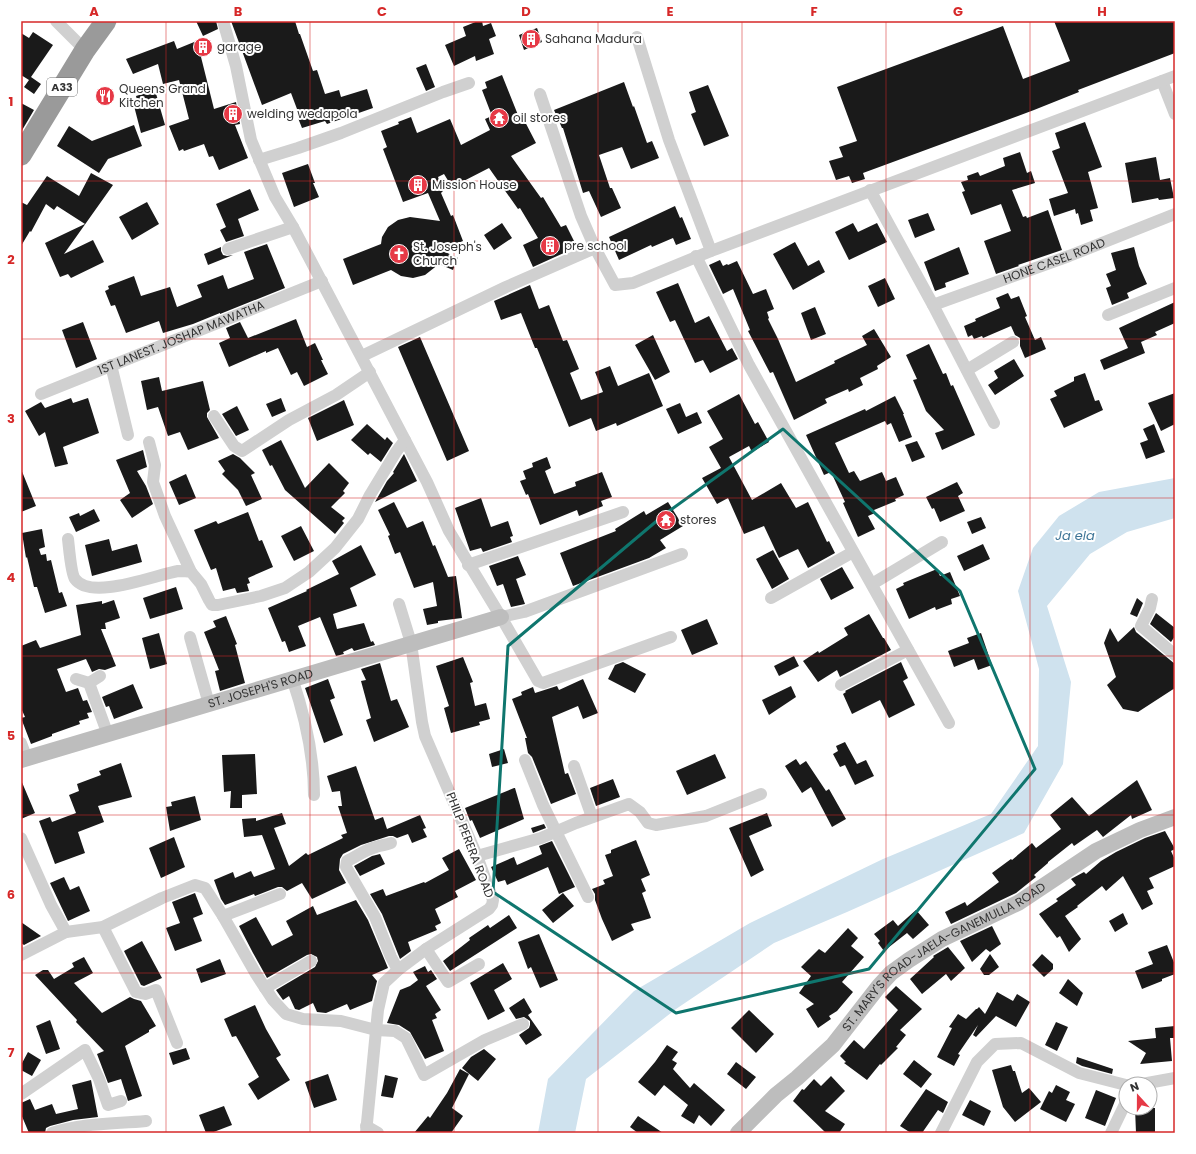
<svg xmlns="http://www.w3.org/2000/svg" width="1196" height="1154" font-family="Poppins,sans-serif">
	<rect width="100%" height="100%" fill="#fff"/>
	<!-- water -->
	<path fill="#cfe2ee" d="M1175,478V518L1127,532L1090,554L1047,606L1071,682L1063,764L1024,833L847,912L774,943L676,1009L586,1079L575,1133H538L548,1079L634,991L750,923L883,859L991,814L1038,746L1039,669L1018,591L1033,548L1059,516L1099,492Z"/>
	<!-- building -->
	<path fill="#1a1a1a" d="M196,21H216L218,29L203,36Z
		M231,21H295L299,34H300L313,71L317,70L325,94L339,90L341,97L367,89L373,108L327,124L325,121L302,128L298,118L300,117L291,93L262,105Z
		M478,21H482L483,26L491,23L496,36L489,39L494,54L476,61L475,56L454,66L445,45L466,36L463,27Z
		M1054,21H1175V53L1078,90L1079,92L1034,110L863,173L865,179L852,183L849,176L836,180L829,161L843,157L839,147L857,141L837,87L1003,26L1023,79L1070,61Z
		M537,28L542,42L524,50L519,35Z
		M33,32L53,45L31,77L41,84L34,94L24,87L29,80L21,75V33L29,38Z
		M204,38L210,53L201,57L214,109L236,102L240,124L235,125L248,158L219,170L213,156L209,157L204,144L184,151L183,149L179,151L169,126L189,119L179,80L163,84L158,64L133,74L126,59L174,41L177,49Z
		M426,64L435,87L426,91L416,68Z
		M502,75L518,115L521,114L536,143L511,156L541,198L543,197L561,227L566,225L577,247L533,267L523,245L538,238L520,208L518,209L489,168L452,187L444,174L438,177L443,191L441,193L451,216L453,215L463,241L441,250L458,258L453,270L439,264L425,275L413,278L401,276L391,270L353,285L343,259L381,244L382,237L388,227L398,220L410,217L440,221L428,193L403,202L383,149L387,147L381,131L399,124L398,122L411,117L417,133L450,119L461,145L490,130L485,119L492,116L482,90L487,88L485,82Z
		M624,82L633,107L634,106L647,143L652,141L659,158L631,169L622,147L599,155L610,188H612L621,208L601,217L589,191L583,193L563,128H562L554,110Z
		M708,85L729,136L704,146L691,114L696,112L689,92Z
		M155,90L165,125L141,133L133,102L137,100L136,96Z
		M21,103L34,110L21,132Z
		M1085,122L1102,167L1088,172L1098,208L1090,210L1093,221L1081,225L1078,213L1076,214L1075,209L1054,216L1049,199L1068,193L1052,151L1060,148L1055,133Z
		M134,125L142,146L108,159L99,173L57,146L69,126L92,141Z
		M1020,152L1027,173L1031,171L1035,183L1012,190L1023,217L1026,216L1027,218L1048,210L1062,250L1018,265L1019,266L996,274L984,241L1011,231L1001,204L971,215L962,192L965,191L961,182L968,180L967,176L978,172L980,176L1005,166L1003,158Z
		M1156,157L1160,180L1170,178L1174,198L1159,200L1158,198L1132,203L1125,163Z
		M308,164L315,183H313L319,197L294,207L282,173Z
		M91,173L113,185L64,254L93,240L104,262L71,278L68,274L60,277L45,243L85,224L57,206L54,210L46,204L31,232L30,231L21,246V202L27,205L47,176L79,196Z
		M250,189L259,210L238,219L244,236L226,242L220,230L226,227L216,204Z
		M147,202L159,224L132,240L119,217Z
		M675,206L680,218L682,217L691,239L676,245L673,238L652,247L651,245L619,260L609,237Z
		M928,213L935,230L915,238L908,220Z
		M502,223L512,238L494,250L484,235Z
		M853,223L858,232L877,223L887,242L849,260L835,232Z
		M795,242L808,266L819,260L825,272L793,290L773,254Z
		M267,244L285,288L220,314V313L193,324L163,333L159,321L126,333L115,305L111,306L105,291L109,289L108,286L134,276L141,296L170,287L177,307L202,297L197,285L223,275L228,289L254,279L244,252Z
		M221,247V251L223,255L227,256L233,255L208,265L204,254Z
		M959,247L969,274L945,283L946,287L935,291L924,262Z
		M1134,247L1139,266L1147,284L1127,293L1129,298L1112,305L1106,288L1111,286L1106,274L1116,270L1111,253Z
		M720,260L723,266L727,264L728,265L737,261L753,294L766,289L774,309L767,312L769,318L768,319L778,339L796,382L835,363L834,361L867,345L862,336L874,329L891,357L877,366L878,369L860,378L863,385L849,392L848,389L825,399L827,403L794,420L773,372L770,373L748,331L750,330L733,289L723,294L709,265Z
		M885,278L895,299L878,307L868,286Z
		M678,283L695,323L709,316L727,351L732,348L738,359L710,373L703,360L695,363L675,320L670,322L656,292Z
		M530,285L539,309L549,305L563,341L567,340L579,369L570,373L581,400L603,392L595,372L610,366L618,386L649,373L663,406L617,426L616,423L596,431L591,418L569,427L537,348H535L521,313L501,320L494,301Z
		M1008,293L1011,299L1019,296L1027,316L1025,317L1035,340L1041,337L1046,349L1025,358L1020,346V338L1015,335L1011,326L983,338L982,336L974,339L972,335L968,337L964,326L976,321L975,319L1000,308L996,298Z
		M1175,302V323L1155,332L1157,335L1141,342L1145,353L1104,370L1100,360L1128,348L1119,328Z
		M815,307L826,334L811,340L801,313Z
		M296,319L307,347L315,343L323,360H321L328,374L304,386L297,372L291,375L278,348L266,353V351L229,367L219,343L230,338L226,328L240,322L248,338Z
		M83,322L97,359L76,368L62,330Z
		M653,335L670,372L655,380L635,345Z
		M420,337L469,451L447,461L398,347Z
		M929,344L943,374L946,373L951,386L953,385L975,435L942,450L935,433L944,430L926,411L913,380L917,379L906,355Z
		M1014,359L1024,376L995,395L988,385L998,378L994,371Z
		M1085,373L1095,401L1099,400L1103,410L1064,428L1050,399L1057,396L1054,391L1074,381V377Z
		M159,377L162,391L203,381L210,410L207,413V417L219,438L188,450L180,432L168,436L158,407L147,410L141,381Z
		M1175,393V424L1161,431L1148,403Z
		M739,394L755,424L758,422L769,442L752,452L749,446L729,457L752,500L781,483L796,508L808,502L827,542L829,541L835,553L808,568L798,549L779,558L764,526L744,534L728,498L717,504L702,478L721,468L709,447L723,439L707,411Z
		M895,396L904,414H903L912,437L899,442L891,423L887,425L885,421L835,443L849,473L854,471L860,481L882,472L886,481L896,477L904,495L895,499L896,501L874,510L875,513L868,516L875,529L858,537L843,503L845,502L831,472L824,475L806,435L865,409L866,411Z
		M71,398L73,403L88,398L99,433L63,447L68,464L55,467L45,432L39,436L25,411L41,402L45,408Z
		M281,398L286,411L272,417L266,404Z
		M344,400L354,425L317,441L308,418Z
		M680,403L686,417L697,412L702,423L678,434L666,409Z
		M237,406L249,430L236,436L222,414Z
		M367,424L385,440L387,437L393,443L381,462L370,453L368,455L351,440Z
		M1154,424L1165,452L1146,459L1140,443L1148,440L1143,429Z
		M281,440L305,488L329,463L349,483L343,491L345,493L331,507L345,518L342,521L344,523L335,534L285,490L272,465L270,466L262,450Z
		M917,441L925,457L912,462L905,445Z
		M143,450L147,467L137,471L146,486L153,504L132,518L120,500L130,493L116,460Z
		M233,454L240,458L255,473L251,475L262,499L246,506L238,490L222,474L225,471L218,461Z
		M404,454L417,481L375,502L387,481L394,473L393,472Z
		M547,457L551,468L545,471L554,494L576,486L575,482L602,472L612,497L601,501L603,506L579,516L577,510L540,525L528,494L526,495L520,481L526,479L523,471L533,467L532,463Z
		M21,469L36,506L21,512Z
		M186,474L196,498L179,505L169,482Z
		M957,482L963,493L958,496L965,511L940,522L934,508L932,509L926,497Z
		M481,498L491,527L508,521L513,536L510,537L512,542L483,552L481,548L470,551L455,508Z
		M394,502L407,528L423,521L433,546L435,545L448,577L456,576L462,618L438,621V623L427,625L423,609L437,606L433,582L414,588L400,552L395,554L388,536L390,535L378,510Z
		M668,502L683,526L660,540L666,548L649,558L573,586L560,553L616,531L615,529L644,511L646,515Z
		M94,509L100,521L76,532L69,517L79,513L80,516Z
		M248,512L259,541L262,540L273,567L248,578L250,583L247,584L249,591L237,593L235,588L223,591L216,568L211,570L194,530L216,521L218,524Z
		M981,517L986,528L972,534L967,522Z
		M301,526L314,551L294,561L281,536Z
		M42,529L45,547L39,549L41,555L46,554L47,561L51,560L59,593L62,592L67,606L45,613L37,587H34L27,557L26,558L22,533Z
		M109,539L112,551L137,544L142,562L92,576L85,545Z
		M983,544L990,559L964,571L957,556Z
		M361,545L376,575L350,588L357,606L333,614L337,629L364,623L371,642L373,641L375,645L354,651L352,648L343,652L344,654L336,656L320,617L298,626L306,646L289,652L285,641L282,642L268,608L307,591L306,590L339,574L332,561Z
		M773,550L789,579L772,589L756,559Z
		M518,556L526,575L516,579L525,604L511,607L503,584L497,586L489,566Z
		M842,567L854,588L831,600L820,579Z
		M937,569L940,576L950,572L960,596L951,599L952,604L936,610L935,607L909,619L896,589L904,585L903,583Z
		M176,587L183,609L150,619L143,598Z
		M1137,598L1143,603L1137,617L1130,614Z
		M114,600L120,618L105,623L106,629H101L116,666L105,670L99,669L92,672L86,659L57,669L66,692L78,688L83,701L87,700L92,712L87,713L89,718L79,721L80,724L52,734V736L31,744L21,718L25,717L21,708V646L36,640L40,648L81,635L76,605L102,601V604Z
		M1156,613L1175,628V636L1171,642L1150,624Z
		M869,614L883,638H884L891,650L840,677L837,670L818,682L803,661L818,651L819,653L848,635L844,628Z
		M226,616L237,644L235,645L245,683L220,691L215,671L219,670L204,632L216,627L213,621Z
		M707,619L718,644L692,655L681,630Z
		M1134,627L1136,632L1175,664V688L1138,712L1123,709L1107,685L1116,677L1104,643L1110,628L1118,642Z
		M159,633L167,664L150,669L142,638Z
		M981,633L992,665L978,670L974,659L954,667L948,651L969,643L967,638Z
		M794,656L799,666L779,676L774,666Z
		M463,657L473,682L470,683L475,706L486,703L490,719L479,722L480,725L451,733L444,708L449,706L436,666Z
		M623,662L646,674L635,693L608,679L615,665Z
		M901,662L908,678L903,681L915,705L889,718L880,700L852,714L843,694L846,692L845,691Z
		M380,663L391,701L397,699L409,727L374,742L366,720L371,718L361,681L366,680L361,669Z
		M328,679L335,698L330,700L343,735L324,743L305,688Z
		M583,679L598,713L583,719L578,706L552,717L565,774L568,773L576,794L551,804L532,757L528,753L525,738H527L512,699L522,695L521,692L533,687L535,693L557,686L559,690Z
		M133,684L143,708L114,719L109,706L106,707L102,697Z
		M791,686L796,697L769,715L762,700Z
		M845,742L857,764L866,760L874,776L855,785L845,765L840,767L833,754L838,751L836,746Z
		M504,749L508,763L492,767L489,754Z
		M255,754L257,794L242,795V808H230L231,791L224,792L222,755Z
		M715,754L726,778L687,795L676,771Z
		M796,759L800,765L806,761L826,791L829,789L846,819L832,827L811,787L802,793L785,766Z
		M121,763L132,797L98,806L104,822L78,832L85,853L55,864L39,821L50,817L52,822L76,813L69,795L79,791L77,784L101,775L99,771Z
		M356,766L375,820L383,817L387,829L420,815L426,828L423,829L427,837L412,843L408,834L397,838L393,836H389L361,845L343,854L340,859L339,870L346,883L312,899L302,883L287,891L282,887H278L255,896L254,894L225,905L221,899L214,880L233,872L235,878L251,871L254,877L275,869L262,835L244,837L242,819L256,818V821L282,813L286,824L274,828L289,866L306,853L308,855L343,838L341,835L347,833L338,806H342L340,791L332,792L327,776Z
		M613,779L620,797L596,806L590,788Z
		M21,780L35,813L21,819Z
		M1137,780L1152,810L1132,819L1131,815L1103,837L1097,830L1074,846L1072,843L1048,862V863L1034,875L1036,877L1016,893L951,924L945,912L965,902L967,906L999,882L992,873L1011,859L1012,860L1032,843L1036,848L1061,829L1050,815L1072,797L1089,816Z
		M514,788H515L524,819L480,838L472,820L470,821L465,808Z
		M195,796L201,820L170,831L166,807L172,806L171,802Z
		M767,813L772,826L749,836L764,870L751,877L729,828Z
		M544,824L546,828L533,833L531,828Z
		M1165,831L1175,849L1171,851L1175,860V866L1149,878L1154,888L1147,891L1153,904L1142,910L1123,876L1106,891L1102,886L1077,906L1078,907L1065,916L1081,939L1069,952L1060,936L1057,938L1039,914L1058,901L1056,899L1076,885L1071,879L1084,872L1086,874L1101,861L1116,852L1145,838Z
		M174,837L185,867L161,878L149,848Z
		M636,840L650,875L641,879L646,891L642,893L651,918L631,924L634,930L612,941L602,919L595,900V894L592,889L605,884L603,880L613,876L605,855L611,853V850Z
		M552,841L575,887L559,894L548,867L507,885L505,880L498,882L491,867L514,857L517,865L542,854L539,846Z
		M459,849L476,880L455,891L458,897L435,909L441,923L435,926L437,930L408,942L411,951L400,959L382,914L370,894L383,889L386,896L424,882L425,883L449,870L442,858Z
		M380,854L385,864L360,876L354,866L372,856Z
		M64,877L70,890L79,886L90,911L68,921L50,883Z
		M195,893L203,914L193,918L202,941L175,951L166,928L180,923L172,902Z
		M563,893L574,906L553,923L542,910Z
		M356,900L368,920L388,968L372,975L377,981L372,1001L350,1010L347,1004L326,1013L317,1012L313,1003L299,1010L295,1009L289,996L283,1000L276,990L315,967L318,961L317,957L311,954L307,955L267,978L253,953L239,926L256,917L272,946L293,935L286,921L313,906L317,915Z
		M916,910L929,925L913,939L907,933L884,951L878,943L880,941L874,934L893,920L898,926Z
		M1123,913L1128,924L1115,932L1109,921Z
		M509,915L517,928L450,971L443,961L470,940L469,938L488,925L490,928Z
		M21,922L41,936L24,945L21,943Z
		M992,926L1001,944L990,952L986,949L972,962L960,941Z
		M848,928L858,938L851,946L864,957L842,982L853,992L837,1011L829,1016L831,1019L818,1028L806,1009L814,1004L799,993L811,976L801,967L819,949L825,953Z
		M539,934L558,980L540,988L531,967L528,969L518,942Z
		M142,941L162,978L144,986L141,985L124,951Z
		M1167,945L1175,965V974L1162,979V981L1142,989L1135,971L1153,964L1148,952Z
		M948,947L965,968L951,981L946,974L922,994L910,979L934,957L933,956Z
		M990,954L999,967L989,975H984L980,969Z
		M1042,954L1053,964V969L1044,977L1032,965Z
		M84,957L93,973L74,983L102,1013L130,997L134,999L141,1001L156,1026L149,1030V1032L125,1046L142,1096L128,1101L121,1079L108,1083L97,1054L104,1051L76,1022L77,1020L35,975L43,970H48L54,979L74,967L72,963Z
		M220,959L226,974L201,983L196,969Z
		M503,963L512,979L494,990L505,1011L488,1020L470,983Z
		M425,966L428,972L431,970L437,979L426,986L441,1010L435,1014L437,1018L432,1020L444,1051L425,1059L410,1032L399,1025L387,1023L400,990L410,986L418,980L413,972Z
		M1068,979L1083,993L1077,1006L1059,993Z
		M896,986L922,1009L900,1030L906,1035L896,1047L898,1048L881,1065L880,1064L867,1080L844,1063L846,1062L840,1056L854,1040L864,1049L898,1010L885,997Z
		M997,992L1013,1001L1017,994L1030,1002L1016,1027L996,1016L976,1037L973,1035L978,1025L958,1054L960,1055L954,1066L937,1057L952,1028L949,1027L958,1014L966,1019L976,1009H977L979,1007L985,1014Z
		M524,998L532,1012L528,1015L542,1035L526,1045L519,1035L529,1028L530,1025V1021L524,1017L516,1019L509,1008Z
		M255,1005L266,1029L281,1055L276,1058L290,1080L258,1100L248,1084L259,1077L236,1036L232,1037L224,1019Z
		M749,1010L774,1034L756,1053L731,1028Z
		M50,1020L60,1049L46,1054L36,1026Z
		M1056,1022L1068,1027L1057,1051L1045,1045Z
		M1175,1026V1038H1170L1172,1061L1140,1064L1146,1053L1128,1041L1156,1038L1155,1028Z
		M667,1045L678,1052L672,1060L677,1063L673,1069L690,1088L694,1083L725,1110L711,1126L699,1115L694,1124L681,1116L688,1105L664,1085L655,1096L638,1082L655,1062Z
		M186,1048L190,1059L173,1065L169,1053Z
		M484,1049L496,1059L478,1081L462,1068L471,1057Z
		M28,1052L41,1060L32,1076L21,1070V1065Z
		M1077,1057L1113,1069L1112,1074L1082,1066L1076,1063Z
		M914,1060L932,1074L921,1088L903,1074Z
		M736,1062L756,1077L746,1089L727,1074Z
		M1011,1065L1013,1071H1015L1022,1093L1029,1088L1041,1102L1015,1122L1003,1107L992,1070Z
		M460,1069L469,1074L452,1108L463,1116L451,1133H414L428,1116L430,1118L447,1093Z
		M328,1074L337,1100L314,1108L305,1082Z
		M385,1075L398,1078L393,1098L381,1096Z
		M831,1076L845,1091L825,1111L845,1124L839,1133H826L793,1101L802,1089L804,1090L814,1079L821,1086Z
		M91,1080L98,1117L73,1120L50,1126L46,1128L45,1133H29L21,1114V1103L30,1099L35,1110L52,1104L56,1114L78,1109L72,1085Z
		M1056,1085L1070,1092L1066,1100L1075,1104L1066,1122L1040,1109L1049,1091L1052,1093Z
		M926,1089L948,1102L943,1113L938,1110L922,1133H911L900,1126Z
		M1096,1090L1116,1098L1105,1126L1085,1118Z
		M970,1100L991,1111L984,1126L962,1115Z
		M224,1106L232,1125L211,1133H206L199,1115Z
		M1135,1108H1155V1133H1136Z
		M638,1116L663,1133H638L630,1127Z"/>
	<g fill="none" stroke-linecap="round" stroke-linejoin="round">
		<!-- street -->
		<g stroke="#d0d0d0" stroke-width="12">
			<path d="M56,21L85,50"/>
			<path d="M223,21L236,66L251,140L275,197L293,227L427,482L449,531L501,617L538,681L543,683L671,637"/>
			<path d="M637,37L669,140L711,251"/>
			<path d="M1162,81L1175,114"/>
			<path d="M540,94L581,216L595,248L615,285L633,283L711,251L1175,76"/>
			<path d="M259,160L298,148L341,133L443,92L469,83"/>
			<path d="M870,190L933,305L994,423"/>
			<path d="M228,249L293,227"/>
			<path d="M696,256L749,365L949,723"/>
			<path id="s1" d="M933,305L1069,256L1175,214"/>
			<path d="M1108,315L1175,288"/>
			<path d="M362,356L506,287L595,248"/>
			<path d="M111,365L128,435"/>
			<path d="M967,370L1013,342"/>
			<path id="s2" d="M41,394L322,281"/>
			<path d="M214,416L234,446L242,451L289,420L336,395L370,372"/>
			<path d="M149,442L155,465L153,482L165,516L191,572"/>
			<path d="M68,539C69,547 71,574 75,579C91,601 155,575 178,571C182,571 187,571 191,572L201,584L209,600L212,605H218L261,596L285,588L309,572L335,548L358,519L370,495L396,452L405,440"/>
			<path d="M468,565L623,512"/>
			<path d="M872,584L942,542"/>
			<path d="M771,598L853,552"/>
			<path d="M1152,599L1150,608L1141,626L1175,655"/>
			<path d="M501,617L524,612L682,554"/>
			<path d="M190,637L209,704"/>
			<path d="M292,678C305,716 314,755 314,795"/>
			<path d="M76,679L89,683L108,735"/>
			<path d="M89,683L100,676"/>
			<path d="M841,685L908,650"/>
			<path d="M21,743L27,759"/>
			<path d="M525,760L543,805L588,897"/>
			<path d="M574,766L592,817"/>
			<path d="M21,838L51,905L66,932L21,955"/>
			<path d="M391,843C386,845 381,845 376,847C366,849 356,857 347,861L346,867L375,917L391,957L398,970"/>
			<path d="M477,856L541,838L576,823L629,804L640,812L648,823L656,825L706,816L761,794"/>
			<path d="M223,916L280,894"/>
			<path d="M103,927L136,992L145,994L156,990L177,1043"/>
			<path d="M66,932L103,927L162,898L195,885L205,888L223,916L256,974L273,1000L286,1014L303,1019L341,1021L376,1030L395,1031L406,1038L424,1075L485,1040L523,1024"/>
			<path d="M426,949L448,982L479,964"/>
			<path d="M265,988L311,961"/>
			<path d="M1142,1084L1175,1078"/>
			<path d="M21,1094L85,1050L99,1079L108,1105L121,1101"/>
			<path d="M366,1126L378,1133"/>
			<path d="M52,1133C81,1123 115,1124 146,1121"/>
			<path d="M366,1133L378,1010L384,983L398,970L426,949L489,909L492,905L493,900L477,856L425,736L422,722L411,643L399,604"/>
			<path d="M941,1133L977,1062L995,1044L1021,1043L1079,1073L1126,1085"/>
			<path d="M1111,1133L1126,1102"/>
		</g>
		<!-- secondary -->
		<g stroke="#bdbdbd" stroke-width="16">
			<path id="s3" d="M21,760L501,617"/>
			<path id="s4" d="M738,1133L776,1095L797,1078L833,1045L879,986L891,973L909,960L942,939L1018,903L1096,851L1140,830L1175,817"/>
		</g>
		<!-- highway -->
		<path stroke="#9a9a9a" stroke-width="21" d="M21,155L85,50L106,21"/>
	</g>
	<!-- marked area -->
	<path fill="none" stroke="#0f766e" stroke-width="3" stroke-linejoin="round" d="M783,429L960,591L1035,769L869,969L676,1013L493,892L508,646L665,514Z"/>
	<!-- grid -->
	<path fill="none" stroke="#d62828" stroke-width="1" stroke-opacity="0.55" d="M166,21V1133M310,21V1133M454,21V1133M598,21V1133M742,21V1133M886,21V1133M1030,21V1133M21,181H1175M21,339H1175M21,498H1175M21,656H1175M21,815H1175M21,973H1175"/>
	<!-- icons -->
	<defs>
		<g id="building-disc" transform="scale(1)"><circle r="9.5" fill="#e63946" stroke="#fff"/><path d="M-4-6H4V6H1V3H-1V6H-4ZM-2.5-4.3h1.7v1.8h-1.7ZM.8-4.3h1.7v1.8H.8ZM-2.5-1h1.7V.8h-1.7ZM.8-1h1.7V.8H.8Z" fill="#fff"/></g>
		<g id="restaurant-disc" transform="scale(1)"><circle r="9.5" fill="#e63946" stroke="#fff"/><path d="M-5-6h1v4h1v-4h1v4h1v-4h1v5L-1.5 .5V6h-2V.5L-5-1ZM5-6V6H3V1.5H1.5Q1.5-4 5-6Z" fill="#fff"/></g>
		<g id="temple-disc" transform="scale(1)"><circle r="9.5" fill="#e63946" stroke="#fff"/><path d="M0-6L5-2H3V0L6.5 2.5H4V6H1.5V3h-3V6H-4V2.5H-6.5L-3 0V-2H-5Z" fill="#fff"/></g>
		<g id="church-disc" transform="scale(1)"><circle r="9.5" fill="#e63946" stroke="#fff"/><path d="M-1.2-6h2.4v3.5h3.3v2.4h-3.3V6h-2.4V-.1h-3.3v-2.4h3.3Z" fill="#fff"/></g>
	</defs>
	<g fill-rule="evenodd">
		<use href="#building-disc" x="531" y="39"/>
		<use href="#building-disc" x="203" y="47"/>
		<use href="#restaurant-disc" x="105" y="96"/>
		<use href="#building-disc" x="233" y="114"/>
		<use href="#temple-disc" x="499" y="118"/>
		<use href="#building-disc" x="418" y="185"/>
		<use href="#building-disc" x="550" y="246"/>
		<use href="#church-disc" x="399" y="254"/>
		<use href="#temple-disc" x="666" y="520"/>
	</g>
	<g text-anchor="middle" stroke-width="4" stroke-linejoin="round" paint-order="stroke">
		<!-- shield labels -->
		<rect fill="#fff" stroke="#707070" stroke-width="1" x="47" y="78" width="30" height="18" rx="3"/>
		<g font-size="11" font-weight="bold" fill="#333">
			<text x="62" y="91">A33</text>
		</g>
		<!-- poi labels -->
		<g font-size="12" fill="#333" stroke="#fff" text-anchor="start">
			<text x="545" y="43">Sahana Madura</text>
			<text x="217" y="51">garage</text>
			<text x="119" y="93">Queens Grand<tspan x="119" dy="14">Kitchen</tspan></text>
			<text x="247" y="118">welding wedapola</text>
			<text x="513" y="122">oil stores</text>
			<text x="432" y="189">Mission House</text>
			<text x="564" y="250">pre school</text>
			<text x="413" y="251">St. Joseph's<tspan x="413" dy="14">Church</tspan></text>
			<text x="680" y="524">stores</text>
		</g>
		<!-- street labels -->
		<g font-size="12" fill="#333" stroke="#fff">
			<text dy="4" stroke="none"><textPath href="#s1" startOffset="129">HONE CASEL ROAD</textPath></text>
			<text dy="4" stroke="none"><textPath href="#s2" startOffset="151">1ST LANEST. JOSHAP MAWATHA</textPath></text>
			<text dy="4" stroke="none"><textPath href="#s3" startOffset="250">ST. JOSEPH'S ROAD</textPath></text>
			<text transform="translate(470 845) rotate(69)" y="4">PHILP PERERA ROAD</text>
			<text dy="4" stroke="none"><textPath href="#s4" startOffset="274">ST. MARY'S ROAD-JAELA-GANEMULLA ROAD</textPath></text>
		</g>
		<!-- water labels -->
		<g font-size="13" font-style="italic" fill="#3f7597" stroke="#fff">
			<text x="1075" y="540">Ja ela</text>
		</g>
	</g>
	<!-- border -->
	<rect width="1196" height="1154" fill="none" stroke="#ffffff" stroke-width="44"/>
	<!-- north arrow -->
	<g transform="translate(1138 1096) rotate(339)"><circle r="19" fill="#ffffff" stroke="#adadad"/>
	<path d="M0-3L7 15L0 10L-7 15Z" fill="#e63946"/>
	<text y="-6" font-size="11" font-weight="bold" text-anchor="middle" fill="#333333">N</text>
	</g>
	<rect x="22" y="22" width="1152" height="1110" fill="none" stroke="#d62828" stroke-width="1.5"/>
	<g font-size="13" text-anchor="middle" font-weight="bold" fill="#d62828">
		<text x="94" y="16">A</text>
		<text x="238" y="16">B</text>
		<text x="382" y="16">C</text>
		<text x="526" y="16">D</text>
		<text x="670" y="16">E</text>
		<text x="814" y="16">F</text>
		<text x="958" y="16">G</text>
		<text x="1102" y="16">H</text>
		<text x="11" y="106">1</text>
		<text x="11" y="264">2</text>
		<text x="11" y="423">3</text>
		<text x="11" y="582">4</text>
		<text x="11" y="740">5</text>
		<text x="11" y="899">6</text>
		<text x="11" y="1057">7</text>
	</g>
</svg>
